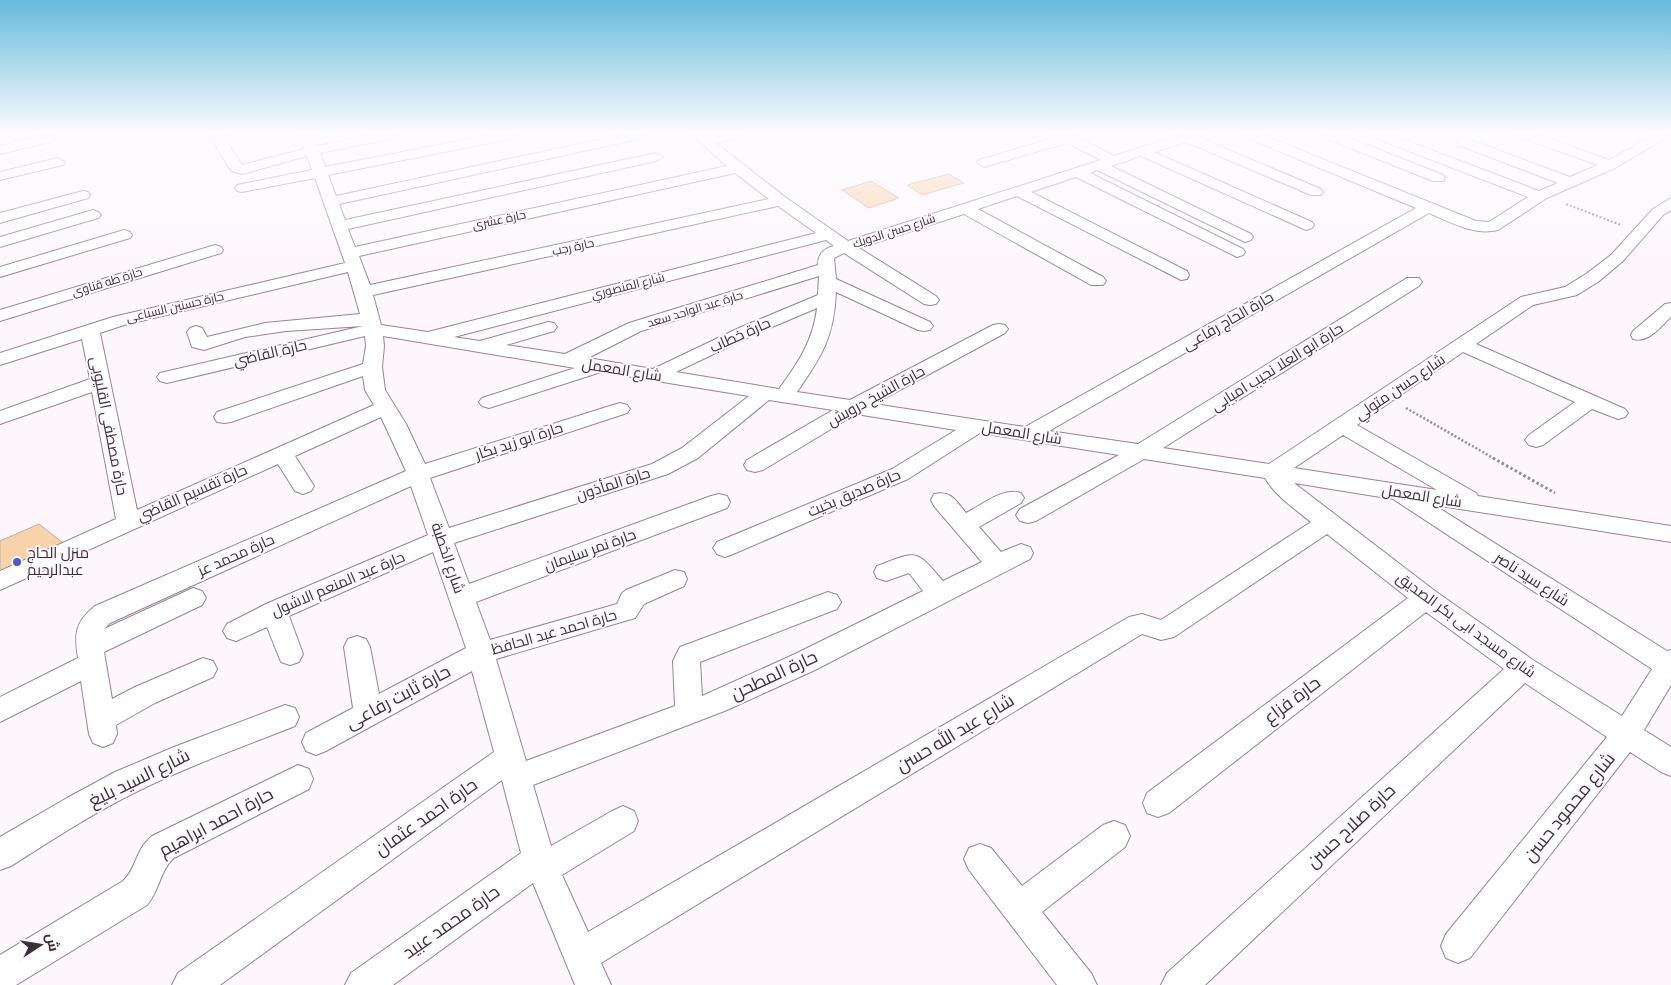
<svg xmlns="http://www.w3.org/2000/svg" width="1671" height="985" font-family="'Titillium Web',Cairo,sans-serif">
	<rect width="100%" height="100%" fill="#fdf7fc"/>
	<!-- building -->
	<path fill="#f7d3aa" stroke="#c3ad94" d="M949,174L964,183L922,195L907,185Z
		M871,181L899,198L869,208L842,190Z
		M39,524L68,547L0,577V541Z"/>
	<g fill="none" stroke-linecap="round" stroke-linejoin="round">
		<!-- street casing -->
		<g stroke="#998297" stroke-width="2">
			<path id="street" d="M44,135H53L55,138L53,141L0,154V146Z
				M214,135H228L225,139L242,165L304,149L299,135H313L317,146L370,135H397L390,139L320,153L325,167L490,135H517L510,139L328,175L336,196L621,135H646L639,139L339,204L345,220L656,153L663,157L656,161L348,229L355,247L727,166L692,135H739L737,138L716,143L785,197L848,241L1101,160L1067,143L984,167L977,163L979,160L1057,137L1055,135H1074L1114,156L1180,135H1200L1198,137L1321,189L1323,192L1321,195H1311L1186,142L1154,152L1312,222L1314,225L1312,228L1306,230L1141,156L1111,166L1251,234L1253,237L1251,240L1245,242L1097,170L1090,173L1243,249L1245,252L1243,255L1237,257L1076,177L1031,192L1187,271L1189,275L1187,279L1181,280L1017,196L978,209L1103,277L1106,281L1103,285H1091L964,214L859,248L936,296L939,300L936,304L930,305L924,304L844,253L834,258L836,279L930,322L933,326L930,330L924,331L918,330L836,292C834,337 822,356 797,392L850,400L993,325L999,324L1005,325L1008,329L1005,333L874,404L1025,427L1416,208L1247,138L1245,135H1263L1476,221L1489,222L1528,197L1375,138L1373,135H1392L1539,191L1558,183L1458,145L1456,142L1463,138L1468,139L1570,177L1598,165L1522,138L1520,135H1539L1609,160L1654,135H1671L1615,168L1547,198L1498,230C1474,236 1450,222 1429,213L1049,431L1138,444L1407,278H1419L1422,282L1419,286L1163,448L1269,464L1521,297L1565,287L1586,274L1611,255L1653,209L1671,198V210L1663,215L1623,261L1598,282L1577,295L1533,305L1476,344L1625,409L1628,413L1625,417L1618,419L1592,409L1543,445L1536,447L1529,445L1525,440L1529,435L1575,402L1463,352L1357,425L1476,493L1478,496L1671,526V542L1434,505L1667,651L1671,650V685L1644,730L1671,747V776L1661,772L1630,752L1470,958L1458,963L1446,958L1441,946L1446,934L1607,737L1525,683L1205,985H1161L1167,973L1504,669L1426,612L1169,813L1158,817L1147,813L1143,803L1147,793L1408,598L1327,534L1174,637L1161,640L1142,634L601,963L611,985H575L533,883L393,985H345L351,973L521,853L502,780L220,985H172L178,973L494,752L472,671L326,751L316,755L306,751L302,742L306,733L353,708L344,647L348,639L357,636L366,639L370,647L379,694L466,648L433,552L289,616L303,654L299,662L290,665L281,662L267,627L236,641L227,638L223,631L227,624L266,604L428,535L411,486L110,623L104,629L193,588L202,591L206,598L202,605L104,652L112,699L135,687L203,658L213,661L217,669L213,677L155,703L116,725L117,734L113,743L103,747L93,743L89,734L81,681L0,722V697L78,658C74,634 75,622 95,606L406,471L381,417L295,456L314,486L311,491L303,494L295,491L278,464L0,590V571L116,519L92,392L0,424V411L90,379L82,339L0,365V353L113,317L345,263L315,178L242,192L237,191L235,188L237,185L312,170L307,156L242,174L231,171L211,138ZM735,173L769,199L370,285L359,256ZM778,206L816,233L428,332L381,325L373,295ZM826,240L834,246C823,249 818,254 818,265L629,323L565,354L506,345L554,331L557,327L554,323L548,322L480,341L454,337ZM348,272L360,314L265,323L207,337L202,328L196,326L190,328L187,332L192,347L204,350L245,337L286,331L363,326L160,373L157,377L160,381L167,383L365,336L366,346L363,364L217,412L214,417L217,422L224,423L231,422L363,376L365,390L374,405L137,510L100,333L124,325ZM819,276L818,295L739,328L653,369L588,358L641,331ZM817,308C813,341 798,363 779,389L676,372L751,336ZM383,336L575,368L482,398L479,402L482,406L489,408L601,372L749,396L682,448L652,464L449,528L430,478L627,413L630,409L627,405L620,403L613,405L425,464L406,424L385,390L382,367L384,346ZM769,400L833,410L747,460L744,465L747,470L755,472L763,470L856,414L956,430L892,469L717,542L713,548L717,554L725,557L733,554L908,479L980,433L1119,455L1020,509L1016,515L1020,521L1028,523L1036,521L1144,459L1265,478C1275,496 1295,509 1311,522L1161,620L1142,614L1129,617L588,932L562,875L634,831L638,821L634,811L623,806L612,811L551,846L533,785L727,710L815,670L1030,559L1033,553L1030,547L1021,544L1001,552L979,527L1021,503L1024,498L1021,493C1003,487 982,505 966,513C956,501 951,490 934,494L931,500L934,506L982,562L943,581C915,548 917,551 877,566L874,572L877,578L886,581L909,573L923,591L795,654L702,696L700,662L837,609L841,602L837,595L828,592L680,647L673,661L675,706L526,761L496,659L635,618L644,604L684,586L687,579L684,572L675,570L626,590L622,593L617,604L490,640L476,602L727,508L730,502L727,496L719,494L711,496L469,584L454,543L668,474L698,458ZM1343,435L1437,490L1294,468ZM1294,483L1393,499L1652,669L1622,716L1533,660L1435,591Z
				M1323,135H1342L1443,175L1445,178L1443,181H1433L1325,138Z
				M58,158L65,162L63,165L0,180V172Z
				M83,191L88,192L90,195L88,198L0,223V213Z
				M93,210L98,212L101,215L98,218L0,247V237Z
				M124,230L130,232L132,235L130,238L0,277V267Z
				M215,245L221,247L223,250L221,253L0,321V310Z
				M1671,303V317C1660,327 1649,343 1633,339L1631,335L1633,331L1665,304Z
				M285,705L295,708L299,717L295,726C242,747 188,766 136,792C93,813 52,840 11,866L0,870V837L67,798L115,772L174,747Z
				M298,765L309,769L313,779L309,789L174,858C160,870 160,890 147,905L16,985H0V955L123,881C137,868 135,850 152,836Z
				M1114,821L1125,825L1130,836L1125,847L1042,912L1091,973L1097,985H1057L969,870L964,859L969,848L980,844L991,848L1022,886L1103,825Z"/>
		</g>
		<!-- path-far2 -->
		<path stroke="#948b93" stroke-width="2" stroke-dasharray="2 2" stroke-linecap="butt" d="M1566,204L1621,225"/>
		<!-- path-far1 -->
		<path stroke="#948b93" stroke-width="2.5" stroke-dasharray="2 2" stroke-linecap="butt" d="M1406,408L1495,459"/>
		<!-- path -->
		<path stroke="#948b93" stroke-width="3" stroke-dasharray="2.5 2.5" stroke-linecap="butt" d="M1493,458L1555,493"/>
		<!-- street -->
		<use href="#street" fill="#fff" fill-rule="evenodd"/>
	</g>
	<!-- sky -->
	<linearGradient id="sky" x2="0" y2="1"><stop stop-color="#65bbdc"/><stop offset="0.49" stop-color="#fefbfe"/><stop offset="1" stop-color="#fefbfe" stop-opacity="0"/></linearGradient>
	<rect width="1671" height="273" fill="url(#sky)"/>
	<!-- markers -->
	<circle fill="#495acf" stroke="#fdf7fc" stroke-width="2" cx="17" cy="562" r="5"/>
	<g text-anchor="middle" stroke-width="4" stroke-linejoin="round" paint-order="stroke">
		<!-- far-street labels -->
		<g font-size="12" fill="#3a3039" stroke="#fdf7fc">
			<text transform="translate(499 220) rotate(-12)" y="4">حارة عشرى</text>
			<text transform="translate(894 231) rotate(-18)" y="4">شارع حسن الدويك</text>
			<text transform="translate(573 247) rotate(-12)" y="4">حارة رجب</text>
			<text transform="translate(107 282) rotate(-17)" y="4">حارة طه قناوى</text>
			<text transform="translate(628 286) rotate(-14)" y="4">شارع المنصوري</text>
			<text transform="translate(175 307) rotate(-13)" y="4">حارة حسنين السباعى</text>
			<text transform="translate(695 309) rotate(-17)" y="4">حارة عبد الواحد سعد</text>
		</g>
		<!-- street labels -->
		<g font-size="15" fill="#3a3039" stroke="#fdf7fc">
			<text transform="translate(1228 321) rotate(-30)" y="5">حارة الحاج رفاعى</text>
			<text transform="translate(740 335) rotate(-24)" y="5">حارة خطاب</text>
			<text transform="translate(270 353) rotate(-13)" y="5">حارة القاضي</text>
			<text transform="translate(1277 367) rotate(-32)" y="5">حارة ابو العلا نجيب امبابى</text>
			<text transform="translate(622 370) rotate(9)" y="5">شارع المعمل</text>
			<text transform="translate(1400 387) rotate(-34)" y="5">شارع حسن متولي</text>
			<text transform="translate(876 396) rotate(-29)" y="5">حارة الشيخ درويش</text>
			<text transform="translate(109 426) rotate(79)" y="5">حارة مصطفى القليوبى</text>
			<text transform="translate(1022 433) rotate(9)" y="5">شارع المعمل</text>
			<text transform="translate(519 441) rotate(-18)" y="5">حارة ابو زيد بكار</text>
			<text transform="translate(613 484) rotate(-18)" y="5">حارة المأذون</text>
			<text transform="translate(192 493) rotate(-24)" y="5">حارة تقسيم القاضي</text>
			<text transform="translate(854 493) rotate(-23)" y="5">حارة صديق بخيت</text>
			<text transform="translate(1422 496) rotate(9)" y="5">شارع المعمل</text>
			<text transform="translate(590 550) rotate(-20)" y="5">حارة نمر سليمان</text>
			<text transform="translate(236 555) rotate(-24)" y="5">حارة محمد عز</text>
			<text transform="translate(448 558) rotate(71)" y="5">شارع الخطبة</text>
			<text transform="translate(1532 579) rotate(33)" y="5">شارع سيد ناصر</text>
			<text transform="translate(338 584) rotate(-23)" y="5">حارة عبد المنعم الاشول</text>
			<text transform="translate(1466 625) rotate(36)" y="5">شارع مسجد ابى بكر الصديق</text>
			<text transform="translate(554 632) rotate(-16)" y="5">حارة احمد عبد الحافظ</text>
		</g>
		<!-- poi labels -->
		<g font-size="15" fill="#3a3039" stroke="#fdf7fc" text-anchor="start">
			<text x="27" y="558">منزل الحاج<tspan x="27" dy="17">عبدالرحيم</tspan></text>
		</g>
		<!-- near-street labels -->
		<g font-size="18" fill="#3a3039" stroke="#fdf7fc">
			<text transform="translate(774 675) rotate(-25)" y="6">حارة المطحن</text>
			<text transform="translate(398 697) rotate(-28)" y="6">حارة ثابت رفاعى</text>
			<text transform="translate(1292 700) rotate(-37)" y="6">حارة فزاع</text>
			<text transform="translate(955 733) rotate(-31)" y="6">شارع عبد الله حسن</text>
			<text transform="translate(139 778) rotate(-26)" y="6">شارع السيد بليغ</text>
			<text transform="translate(1569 807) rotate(-51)" y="6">شارع محمود حسن</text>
			<text transform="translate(426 817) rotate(-35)" y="6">حارة احمد عثمان</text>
			<text transform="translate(216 822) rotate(-28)" y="6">حارة احمد ابراهيم</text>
			<text transform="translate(1351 826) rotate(-43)" y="6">حارة صلاح حسن</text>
			<text transform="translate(451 922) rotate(-35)" y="6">حارة محمد عبيد</text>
		</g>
	</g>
	<!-- north arrow -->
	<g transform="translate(40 945) rotate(78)" stroke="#fdf7fc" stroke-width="4" paint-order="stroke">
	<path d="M0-4L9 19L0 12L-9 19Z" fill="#3a3039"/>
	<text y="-8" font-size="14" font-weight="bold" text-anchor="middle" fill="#3a3039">ش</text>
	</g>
</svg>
